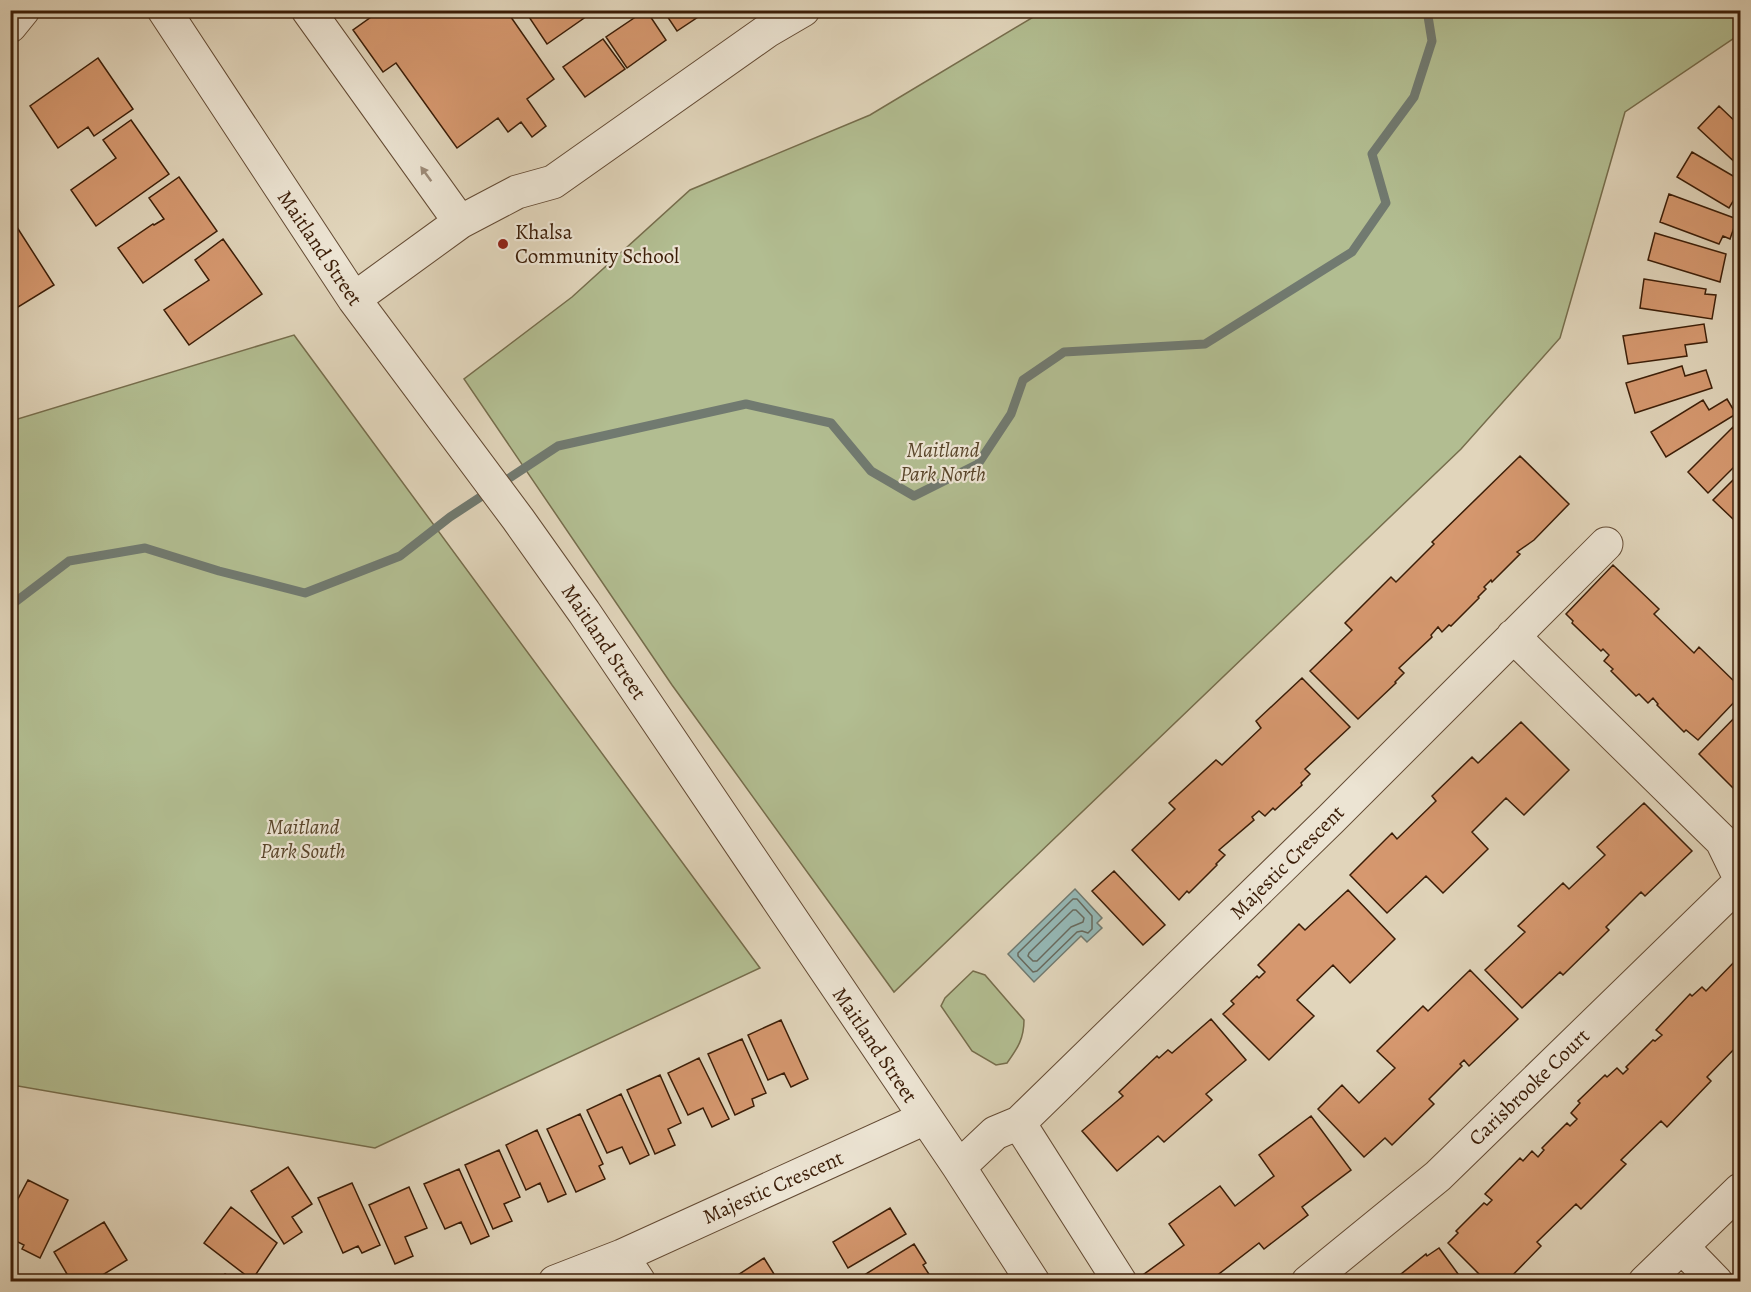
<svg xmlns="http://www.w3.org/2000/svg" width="1751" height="1292" font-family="Alegreya,serif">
	<rect width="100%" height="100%" fill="#e1d5bb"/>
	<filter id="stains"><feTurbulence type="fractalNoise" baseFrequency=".00333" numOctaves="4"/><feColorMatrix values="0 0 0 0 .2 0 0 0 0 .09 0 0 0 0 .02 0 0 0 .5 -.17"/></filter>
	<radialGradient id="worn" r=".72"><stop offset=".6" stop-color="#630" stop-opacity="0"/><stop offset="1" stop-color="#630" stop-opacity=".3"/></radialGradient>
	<!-- green -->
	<path fill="#b2bd91" stroke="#766d4c" stroke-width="1.5" d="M1045,10H1740V34L1625,112L1560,338L1461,449L894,992L672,685L464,379L572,297L690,190L870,115Z
		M294,335L760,968L375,1148L18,1086L11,1090V421Z
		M973,971L985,975L1024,1020C1024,1038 1018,1048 1007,1063L996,1065L972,1051L941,1006L945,998Z"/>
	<!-- water -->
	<path fill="#95b8b6" stroke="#717a70" stroke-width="1.5" d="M1075,889L1102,918L1097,923L1102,928L1087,942L1081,936L1034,982L1008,954Z"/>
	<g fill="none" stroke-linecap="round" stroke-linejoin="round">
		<!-- shore -->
		<path stroke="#686a5e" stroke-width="1.5" d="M1073,899H1077L1092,916V929L1088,933L1082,931L1077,932L1037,971L1033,972L1018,956V953Z
			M1073,910H1076L1084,918L1083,922L1071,927L1037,961H1033L1028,956L1029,953Z"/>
		<!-- stream -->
		<path stroke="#717a70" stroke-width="9" d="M10,606L69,561L145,548L219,571L305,593L400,556L450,517L558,446L746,404L831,423L871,471L914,496L978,464L1011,414L1023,380L1064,352L1205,344L1352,252L1386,203L1372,154L1414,97L1432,41L1427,10"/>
	</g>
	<!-- building -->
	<path fill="#d6986f" stroke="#3b1d07" stroke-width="1.5" d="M381,10H506L554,79L527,99L546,126L532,137L521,122L508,132L498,118L457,148L396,63L383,72L353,30Z
		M532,10H584L587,16L547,44L527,14Z
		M646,10L666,40L627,68L606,37Z
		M663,10H707V11L677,31Z
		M603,39L625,69L585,97L563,67Z
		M98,58L133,109L94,136L88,127L58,148L30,106Z
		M1719,106L1740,126V167L1698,128Z
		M131,120L169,174L96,226L71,190L116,158L103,140Z
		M1692,152L1740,180V201L1735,198L1729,208L1677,177Z
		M179,177L217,231L143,283L118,248L153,224L154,225L164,219L149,198Z
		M1669,194L1737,219L1730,239L1723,236L1719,244L1660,222Z
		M13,221L54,285L10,312V223Z
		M1655,233L1726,254L1720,282L1648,260Z
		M223,239L262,294L189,345L164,310L209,280L195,260Z
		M1644,279L1706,289L1705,294L1716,295L1712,319L1640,308Z
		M1704,324L1707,342L1685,345L1687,356L1628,364L1623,336Z
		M1682,366L1685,376L1706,370L1712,388L1635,413L1626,383Z
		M1727,399L1736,414L1666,457L1651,432L1703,400L1709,410Z
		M1733,427L1740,434V461L1708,493L1688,472Z
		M1520,456L1569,504L1534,540L1517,552L1520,554L1492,582L1491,580L1484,587L1486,589L1478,597L1479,598L1451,626L1449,625L1442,632L1438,627L1431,635L1432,637L1399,668L1404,673L1395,682L1396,683L1358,719L1310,671L1352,630L1345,623L1391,577L1396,582L1434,544L1432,542Z
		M1740,473V514L1734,520L1713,500Z
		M1613,565L1659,609L1654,614L1694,653L1699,647L1740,687V696L1698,740L1686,730L1684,732L1657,705L1658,704L1653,698L1648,703L1639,694L1636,696L1611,671L1613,669L1604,661L1609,655L1603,649L1601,651L1572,623L1573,621L1566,614Z
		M1302,678L1350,727L1305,769L1310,774L1301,783L1302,785L1275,810L1273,808L1265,816L1259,811L1252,817L1254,820L1219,850L1225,855L1216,864L1217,865L1189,893L1187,891L1179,900L1132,850L1175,809L1169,803L1216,760L1222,765L1261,728L1256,721Z
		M1740,712V795L1699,754Z
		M1521,722L1569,770L1524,815L1506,798L1472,832L1488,849L1443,893L1426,876L1387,913L1350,875L1392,833L1397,839L1436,801L1432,796L1472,757L1478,763Z
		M1644,803L1692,851L1645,896L1641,892L1606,927L1609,930L1563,975L1560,972L1522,1008L1485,970L1525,932L1518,926L1563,883L1569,889L1605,855L1597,847Z
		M1114,871L1165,925L1143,945L1092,891Z
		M1348,890L1395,939L1350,983L1333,965L1297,1000L1314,1016L1269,1060L1223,1014L1234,1004L1231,1001L1257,976L1259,978L1265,972L1258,965L1299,924L1305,930Z
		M1739,957H1740V1043L1707,1077L1711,1081L1667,1127L1661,1121L1621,1160L1626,1164L1581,1209L1576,1204L1537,1242L1541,1246L1506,1282H1487L1448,1243L1458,1233L1456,1231L1484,1203L1487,1205L1492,1200L1485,1194L1520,1158L1523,1161L1532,1151L1538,1157L1544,1150L1542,1148L1567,1123L1570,1126L1577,1119L1571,1113L1580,1103L1578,1101L1605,1075L1607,1077L1617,1068L1623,1074L1628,1069L1626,1067L1653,1040L1655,1041L1662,1035L1656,1030L1690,994L1692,996L1702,987L1706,991Z
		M1470,970L1518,1019L1469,1066L1464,1060L1460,1064L1462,1066L1429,1099L1434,1104L1392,1145L1385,1138L1364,1157L1318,1109L1342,1085L1359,1103L1395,1068L1377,1051L1423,1006L1428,1011Z
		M1211,1019L1246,1060L1206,1094L1212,1100L1164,1142L1158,1136L1117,1171L1082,1131L1123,1096L1119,1092L1157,1056L1159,1058L1168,1050L1172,1053Z
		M781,1020L808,1079L791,1087L784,1073L768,1080L748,1035Z
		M742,1039L766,1093L752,1099L754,1106L735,1115L708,1054Z
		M699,1058L729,1119L712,1127L703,1108L688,1115L668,1073Z
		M660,1075L681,1123L668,1129L675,1145L655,1154L627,1090Z
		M621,1094L649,1155L630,1164L622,1147L607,1153L587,1110Z
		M580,1114L603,1164L599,1166L605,1179L576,1192L547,1129Z
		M1311,1116L1351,1170L1302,1207L1308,1215L1264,1249L1259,1243L1215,1277L1219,1282H1143L1140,1277L1184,1245L1169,1224L1220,1186L1235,1206L1274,1176L1259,1155Z
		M537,1130L566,1194L548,1202L540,1183L526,1190L506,1145Z
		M499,1150L520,1197L504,1204L512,1221L493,1229L465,1165Z
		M288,1167L312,1204L292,1217L302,1232L284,1244L251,1191Z
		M459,1169L489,1236L471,1244L461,1222L445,1229L424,1184Z
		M28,1180L68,1200L40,1258L22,1249L24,1245L10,1238V1214Z
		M352,1183L380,1245L362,1253L358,1246L343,1253L318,1198Z
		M409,1187L427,1228L405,1237L413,1256L395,1264L369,1205Z
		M231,1207L277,1243L252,1280L204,1243Z
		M890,1208L906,1234L848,1268L833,1242Z
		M104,1222L127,1260L91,1282H69L65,1275L67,1274L54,1252Z
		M914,1244L926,1263L923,1265L934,1282H864L861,1277Z
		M1439,1248L1464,1282H1391L1426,1254L1427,1256Z
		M764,1258L779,1282H727Z
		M225,1274L238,1282H220Z"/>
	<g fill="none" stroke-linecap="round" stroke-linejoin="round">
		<!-- minor casing -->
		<g stroke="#644b34" stroke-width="35">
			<path id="minor" d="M164,10L354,299L518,519L584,612L959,1167L1033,1282
				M308,10L460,222
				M10,26L23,10
				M354,299L460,222L517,192L553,182L767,31L803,10
				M1513,636L1722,841L1740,878
				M1019,1123L1120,1282
				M959,1167L995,1133L1019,1123L1331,819L1606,544
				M1682,1247L1716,1282
				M622,1256L639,1282
				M555,1282L622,1256L925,1118
				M1308,1282L1438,1176L1740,882
				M1645,1282L1740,1190"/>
		</g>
		<!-- minor -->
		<use href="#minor" stroke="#ece4d3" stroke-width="33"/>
	</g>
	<!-- one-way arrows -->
	<defs><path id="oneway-solid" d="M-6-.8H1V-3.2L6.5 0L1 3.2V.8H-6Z" transform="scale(1.5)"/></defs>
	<use fill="#9c8a77" href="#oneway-solid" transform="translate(426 174) rotate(-126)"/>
	<!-- markers -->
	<circle fill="#8f2418" stroke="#ece4d3" stroke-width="2" cx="503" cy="244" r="6"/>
	<g text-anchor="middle" stroke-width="4.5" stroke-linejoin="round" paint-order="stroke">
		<!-- poi labels -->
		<g font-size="21" fill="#3b1d07" stroke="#ece4d3" text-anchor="start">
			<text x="515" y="239">Khalsa<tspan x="515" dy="24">Community School</tspan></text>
		</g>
		<!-- street labels -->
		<g font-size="21" fill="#3b1d07" stroke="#ece4d3">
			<text transform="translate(320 248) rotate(56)" y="7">Maitland Street</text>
			<text transform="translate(604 642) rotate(56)" y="7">Maitland Street</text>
			<text transform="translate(1287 862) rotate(-45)" y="7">Majestic Crescent</text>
			<text transform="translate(875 1045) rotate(56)" y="7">Maitland Street</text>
			<text transform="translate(1529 1087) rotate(-44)" y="7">Carisbrooke Court</text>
			<text transform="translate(773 1187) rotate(-24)" y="7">Majestic Crescent</text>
		</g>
		<!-- park labels -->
		<g font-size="21" font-style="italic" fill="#59452a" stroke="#ece4d3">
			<text x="943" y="457">Maitland<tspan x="943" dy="24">Park North</tspan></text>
			<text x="303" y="834">Maitland<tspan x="303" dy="24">Park South</tspan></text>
		</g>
	</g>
	<!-- margin -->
	<rect width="1751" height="1292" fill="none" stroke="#e1d5bb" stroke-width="36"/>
	<rect x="12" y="12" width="1727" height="1268" fill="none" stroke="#3b1d07" stroke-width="3"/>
	<rect x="18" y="18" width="1715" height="1256" fill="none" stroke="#3b1d07" stroke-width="1.5"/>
	<rect width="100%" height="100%" filter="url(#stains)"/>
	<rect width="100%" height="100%" fill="url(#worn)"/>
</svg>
